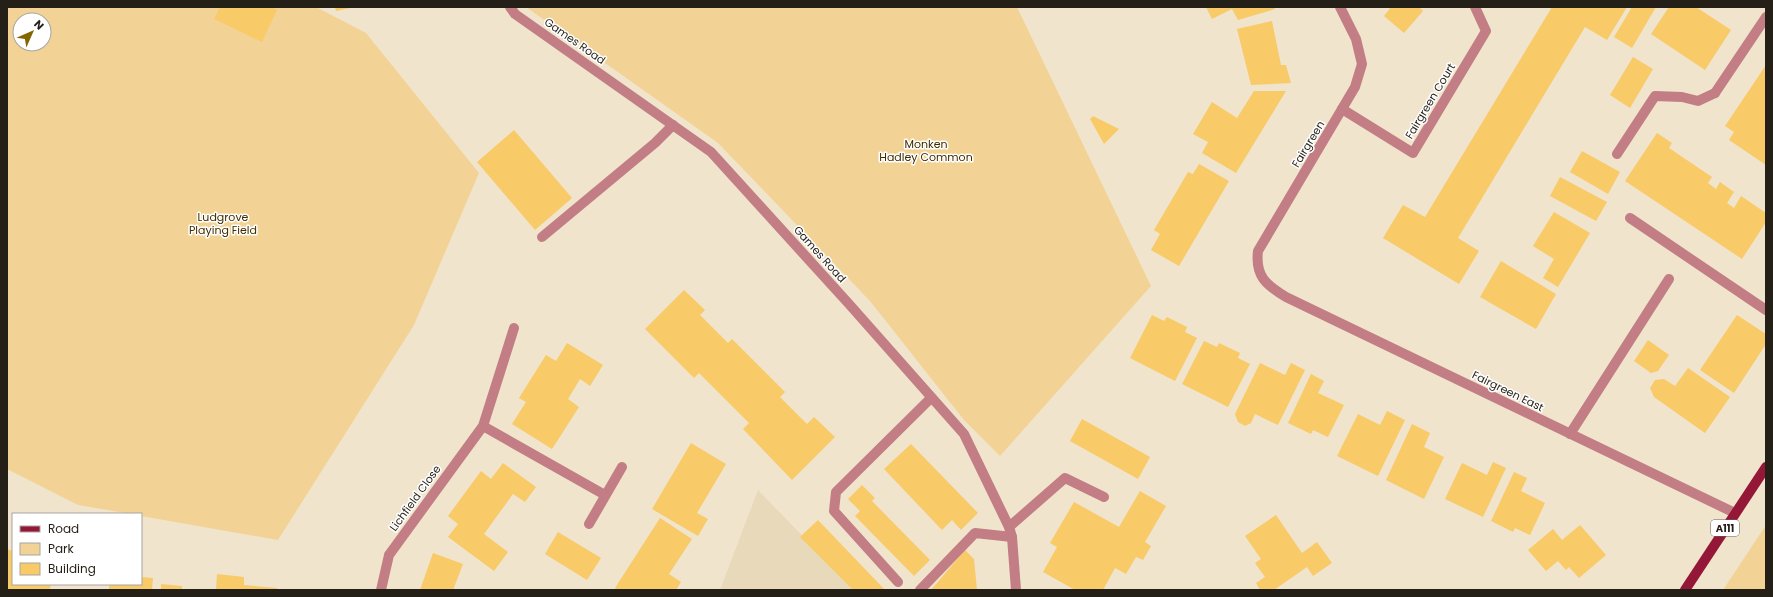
<svg xmlns="http://www.w3.org/2000/svg" width="1773" height="597" font-family="Poppins,sans-serif">
	<rect width="100%" height="100%" fill="#f0e4cc"/>
	<!-- built -->
	<path fill="#e9d9bb" d="M758,490L855,590H720Z"/>
	<!-- green -->
	<path fill="#f3d395" fill-rule="evenodd" d="M7,7H316L366,33L479,173L414,325L278,540L141,516V514H131L78,505L7,469ZM20,20H44V44H20Z
		M526,7H1017L1151,286L1000,456L964,420L870,301L718,143Z
		M1766,525V590H1723Z"/>
	<!-- building -->
	<path fill="#f8ca68" d="M220,7H271L277,10L262,42L214,19Z
		M335,7H350V8L336,11Z
		M1206,7H1274L1275,9L1238,20L1232,9L1212,19Z
		M1391,7H1419L1423,11L1404,33L1384,16Z
		M1552,7H1627L1607,40L1585,27L1458,238L1479,251L1459,284L1383,238L1403,205L1425,217Z
		M1632,7H1656L1632,48L1614,37Z
		M1669,7H1696L1731,30L1705,70L1651,34Z
		M1272,21L1281,65H1286L1291,83L1251,85L1237,29Z
		M1633,57L1653,69L1630,108L1610,95Z
		M1766,65V165L1729,140L1734,132L1725,126Z
		M1254,91H1286L1236,173L1202,153L1208,142L1193,134L1212,102L1237,118Z
		M1093,116L1119,129L1104,144L1090,119Z
		M514,130L572,198L535,230L477,162Z
		M1657,133L1672,143L1669,148L1712,177L1708,183L1716,189L1720,182L1734,192L1727,203L1734,208L1741,196L1766,213V222L1742,259L1625,181Z
		M1582,151L1620,172L1608,194L1570,172Z
		M1199,164L1229,181L1179,266L1151,250L1160,234L1154,230L1188,172L1193,174Z
		M1560,177L1607,202L1596,221L1550,196Z
		M1554,212L1590,233L1558,287L1543,278L1554,259L1533,246Z
		M1501,261L1556,294L1536,329L1480,297Z
		M684,290L705,310L700,315L728,343L732,339L785,392L780,397L807,424L814,417L835,437L792,480L743,429L749,423L699,373L694,378L645,329Z
		M1152,315L1164,321L1167,317L1187,327L1185,332L1197,338L1175,381L1130,358Z
		M1737,315L1766,334V344L1734,393L1700,370Z
		M1648,340L1669,355L1658,371L1651,373L1634,361Z
		M1204,341L1217,347L1219,343L1240,353L1238,358L1250,364L1228,407L1182,384Z
		M567,343L603,365L590,386L580,379L568,399L579,407L552,449L512,424L526,402L519,398L546,355L556,361Z
		M1260,363L1285,375L1291,363L1305,370L1278,425L1255,414L1251,423L1245,426L1238,422L1235,414Z
		M1688,368L1730,397L1705,433L1654,397L1650,388L1655,380L1664,379L1675,386Z
		M1311,374L1324,381L1318,393L1344,405L1328,437L1313,430L1311,434L1288,423Z
		M1387,411L1405,420L1378,476L1337,456L1358,414L1380,425Z
		M1082,419L1150,457L1138,479L1070,441Z
		M1412,424L1430,433L1424,447L1444,457L1424,499L1386,480Z
		M691,443L726,464L697,513L708,519L698,536L652,509Z
		M911,444L978,513L961,530L952,520L942,530L884,469Z
		M1493,462L1506,468L1483,517L1445,499L1462,463L1487,475Z
		M503,463L536,487L525,502L513,494L484,534L508,552L494,571L448,537L458,524L448,516L481,471L491,479Z
		M1514,472L1527,478L1521,491L1545,503L1530,535L1515,528L1513,532L1491,521Z
		M862,485L875,498L872,501L930,560L914,576L855,516L860,511L848,499Z
		M1140,491L1166,506L1145,542L1151,546L1143,560L1136,557L1126,574L1115,568L1103,590H1075L1043,572L1057,547L1050,543L1074,502L1119,527Z
		M1276,515L1302,553L1317,542L1332,563L1313,576L1307,567L1274,590H1260L1256,583L1265,577L1255,563L1261,559L1245,536Z
		M660,518L692,539L669,574L681,582L676,590H618L615,588Z
		M818,520L885,590H853L800,537Z
		M1580,525L1606,555L1579,578L1569,567L1566,570L1558,561L1546,571L1528,550L1553,529L1562,540Z
		M558,532L601,558L587,580L545,554Z
		M7,549L13,551V584H51L50,590H7Z
		M965,550L974,559L977,590H931Z
		M433,553L463,564L453,590H420Z
		M217,574L244,577V585L277,588V590H216Z
		M141,577L153,578L152,590H109V584H141Z
		M161,584L182,586V590H161Z"/>
	<g fill="none" stroke-linecap="round" stroke-linejoin="round">
		<!-- service -->
		<path stroke="#c27e84" stroke-width="10" d="M1342,109L1413,153L1486,31L1475,7
			M1617,154L1655,96L1682,97L1698,101L1715,93
			M1630,218L1766,310
			M542,237L655,143L673,125
			M1570,434L1669,279
			M589,524L622,467
			M1009,527L1065,478L1104,497
			M898,582L834,511L836,492L931,398
			M920,590L975,533L1012,537"/>
		<!-- minor -->
		<path stroke="#c27e84" stroke-width="10" d="M510,7L515,14L711,152L849,304L964,434L1009,527L1012,537L1016,590
			M1340,7L1356,39L1362,64L1355,87L1258,251C1255,276 1266,285 1286,297L1735,513
			M1715,93L1766,17
			M483,426L605,495
			M381,590L389,555L483,426L514,328"/>
		<!-- primary -->
		<path stroke="#951737" stroke-width="10" d="M1685,590L1766,467"/>
	</g>
	<g text-anchor="middle" stroke-width="3" stroke-linejoin="round" paint-order="stroke">
		<!-- shield labels -->
		<rect fill="#fff" stroke="#66625d" stroke-width="1" x="1711" y="520" width="28" height="16" rx="3"/>
		<g font-size="10" font-weight="bold" fill="#241f17">
			<text x="1725" y="532">A111</text>
		</g>
		<!-- street labels -->
		<g font-size="11" fill="#241f17" stroke="#fff">
			<text transform="translate(575 41) rotate(35)" y="4">Games Road</text>
			<text transform="translate(1430 101) rotate(-59)" y="4">Fairgreen Court</text>
			<text transform="translate(1308 144) rotate(-59)" y="4">Fairgreen</text>
			<text transform="translate(820 254) rotate(48)" y="4">Games Road</text>
			<text transform="translate(1508 391) rotate(26)" y="4">Fairgreen East</text>
			<text transform="translate(415 498) rotate(-54)" y="4">Lichfield Close</text>
		</g>
		<!-- park labels -->
		<g font-size="11" fill="#3f2d01" stroke="#fff">
			<text x="926" y="148">Monken<tspan x="926" dy="13">Hadley Common</tspan></text>
			<text x="223" y="221">Ludgrove<tspan x="223" dy="13">Playing Field</tspan></text>
		</g>
	</g>
	<!-- border -->
	<rect width="1773" height="597" fill="none" stroke="#241f17" stroke-width="16"/>
	<!-- legend -->
	<rect x="12" y="513" width="130" height="72" fill="#ffffff" stroke="#a7a5a2"/>
	<rect x="20" y="526" width="20" height="6" fill="#951737" stroke="#a7a5a2"/>
	<text x="48" y="533" font-size="12" fill="#241f17">Road</text>
	<rect x="20" y="543" width="20" height="12" fill="#f3d395" stroke="#a7a5a2"/>
	<text x="48" y="553" font-size="12" fill="#241f17">Park</text>
	<rect x="20" y="563" width="20" height="12" fill="#f8ca68" stroke="#a7a5a2"/>
	<text x="48" y="573" font-size="12" fill="#241f17">Building</text>
	<!-- north arrow -->
	<g transform="translate(32 32) rotate(45)"><circle r="19" fill="#ffffff" stroke="#a7a5a2"/>
	<path d="M0-3L7 15L0 10L-7 15Z" fill="#836600"/>
	<text y="-6" font-size="11" font-weight="bold" text-anchor="middle" fill="#241f17">N</text>
	</g>
</svg>
